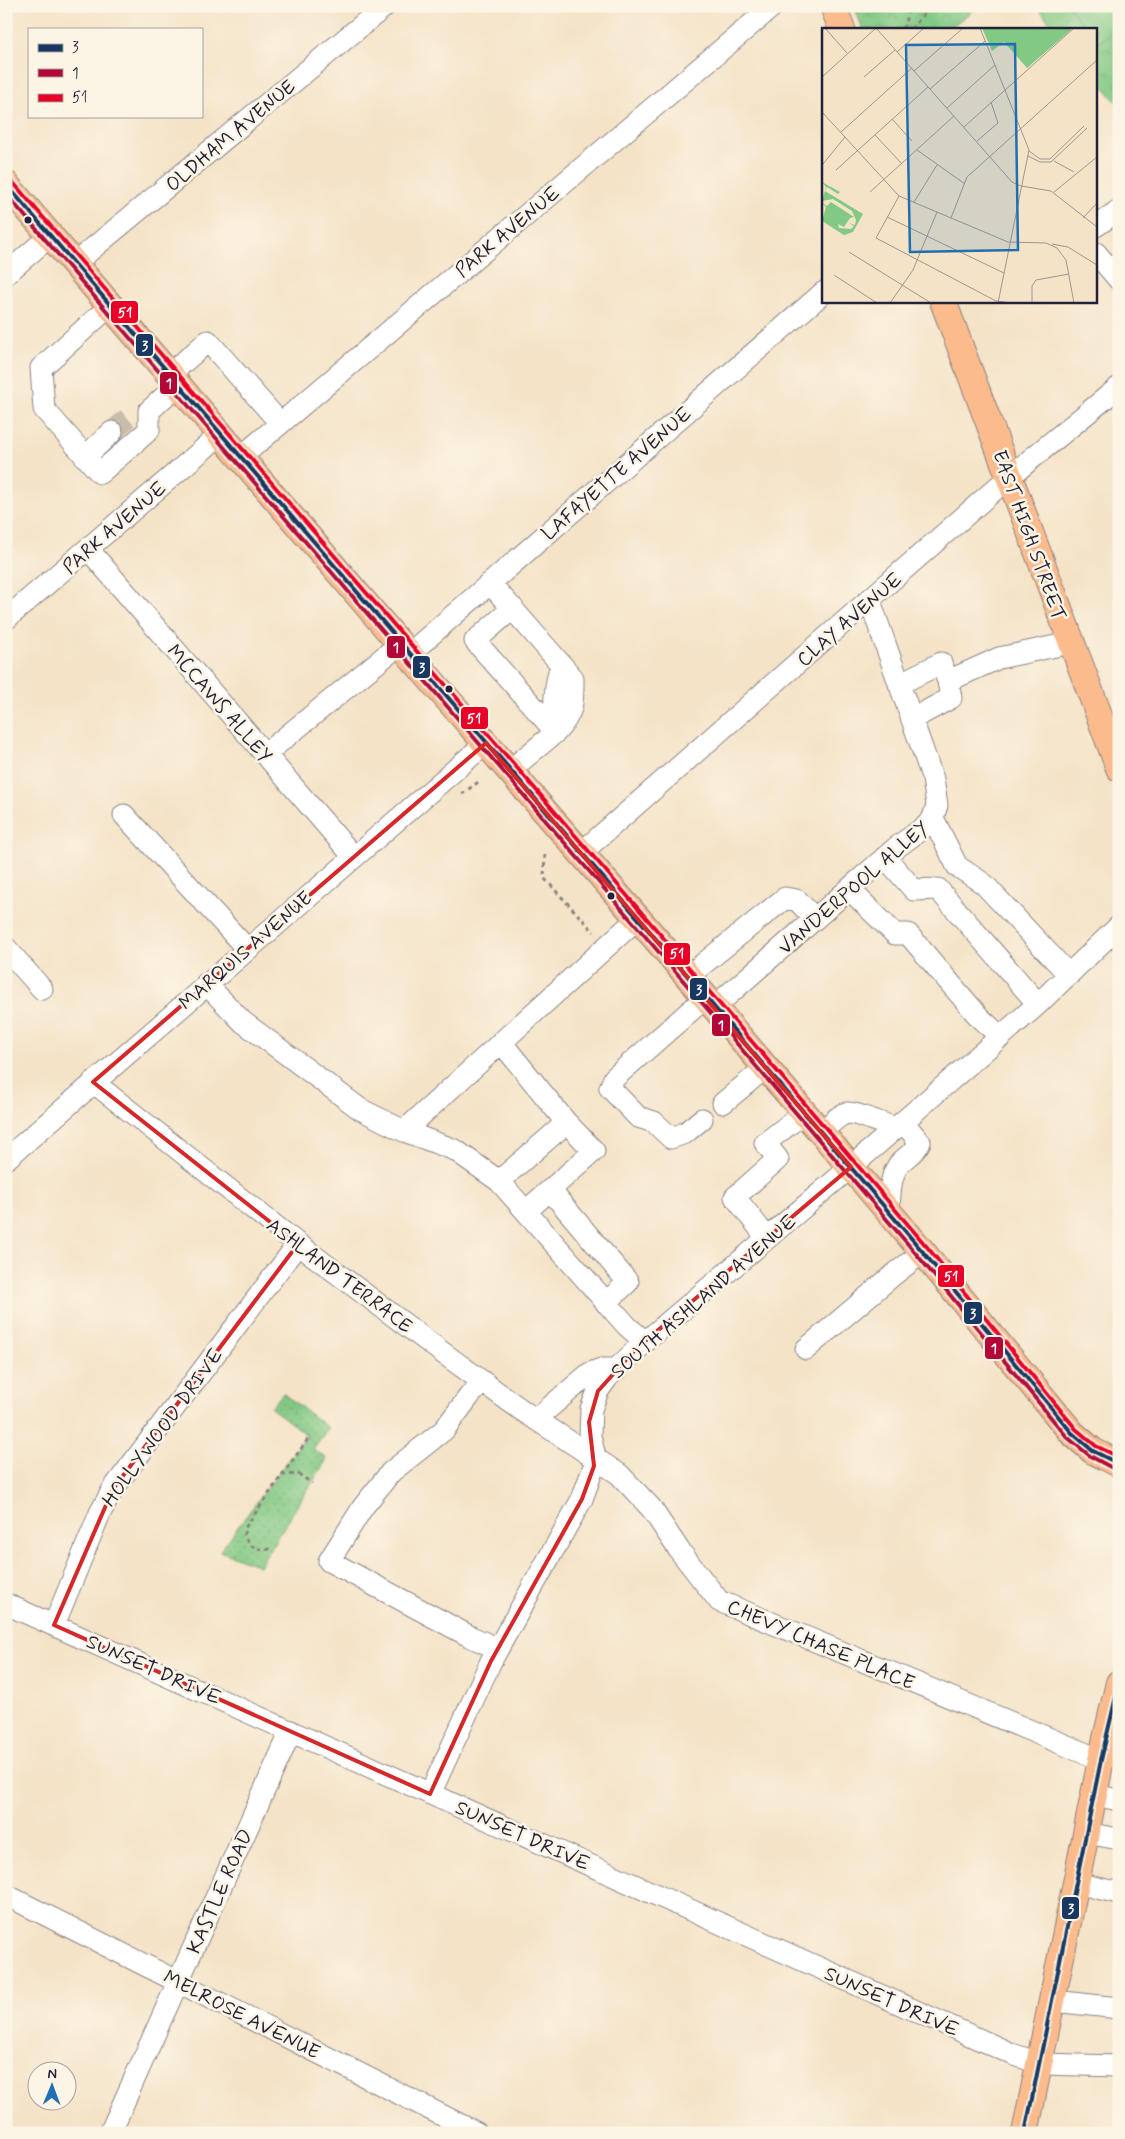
<svg xmlns="http://www.w3.org/2000/svg" width="1125" height="2139" font-family="Mynerve,sans-serif">
	<defs>
		<pattern id="grass-dots" width="8" height="8" patternUnits="userSpaceOnUse" patternTransform="scale(1.25)"><rect width="8" height="8" fill="#82c984"/><path d="M2 2h.1M6 6h.1" fill="none" stroke="#70ac73" stroke-width="1.8" stroke-linecap="round"/></pattern>
		<pattern id="park-crowns" width="20" height="18" patternUnits="userSpaceOnUse" patternTransform="scale(1.25)"><rect width="20" height="18" fill="#82c984"/><path d="M2 6a3 3 0 1 1 6 0M12 15a3 3 0 1 1 6 0" fill="none" stroke="#70ac73"/></pattern>
	</defs>
	<rect width="100%" height="100%" fill="#fcf5e5"/>
	<filter id="ink" filterUnits="userSpaceOnUse"><feTurbulence type="fractalNoise" baseFrequency=".02" numOctaves="2"/><feDisplacementMap in="SourceGraphic" scale="10" xChannelSelector="R" yChannelSelector="G"/><feConvolveMatrix kernelMatrix="1 2 1 2 8 2 1 2 1" color-interpolation-filters="sRGB"/></filter>
	<filter id="wash" filterUnits="userSpaceOnUse"><feTurbulence type="fractalNoise" baseFrequency=".0096" numOctaves="4" result="noise"/><feDisplacementMap in="SourceGraphic" scale="20" xChannelSelector="R" yChannelSelector="G"/><feGaussianBlur stdDeviation="1.12" result="paint"/><feColorMatrix in="noise" values="0 0 0 0 0 0 0 0 0 0 0 0 0 0 0 0 0 1.4 0 .05"/><feComposite in="paint" operator="in"/></filter>
	<g filter="url(#wash)">
		<rect width="100%" height="100%" fill="#f4e3c7"/>
		<!-- grass -->
		<path fill="url(#grass-dots)" stroke="#527660" d="M283,1393L328,1428L313,1449L327,1459L259,1566L220,1551L307,1435L271,1408Z"/>
		<!-- park -->
		<path fill="url(#park-crowns)" stroke="#527660" d="M854,6H979L948,29H863Z
			M1037,6H1119V105L1096,78V29H1055Z"/>
		<!-- pitch -->
		<path fill="#82c984" stroke="#527660" d="M1068,6H1119V27L1099,43L1096,40V29H1087Z"/>
	</g>
	<g filter="url(#ink)">
		<g fill="none" stroke-linecap="round" stroke-linejoin="round">
			<!-- minor-tunnel -->
			<path stroke="#cabcab" stroke-width="21" stroke-dasharray="21 11" stroke-linecap="butt" d="M112,432L132,414"/>
			<!-- minor casing -->
			<g stroke="#8b8281" stroke-width="23">
				<path id="minor" d="M1096,226L1119,210
					M1096,253L1119,280
					M75,263L385,6
					M6,274L51,235
					M111,305L41,368L44,409L100,473L149,430V411L178,384
					M170,374L208,341L280,423
					M85,457L112,432
					M241,457L773,6
					M88,549L353,856
					M490,583L573,678C573,703 574,713 556,732
					M6,619L221,434
					M409,654L824,292
					M899,684L941,663L948,681L999,658L1070,643
					M912,719L951,698L948,681
					M556,732C553,708 554,687 561,664
					M265,754L400,644
					M509,771L556,732L475,641L513,608
					M124,815L247,949
					M933,818L957,866L984,884L1069,975
					M581,853L1008,478L1119,387
					M885,857L914,890L938,889L1038,1004
					M849,889L895,934H908L980,1018L1001,1037
					M6,948L42,989
					M687,977L785,898L797,900L815,919
					M206,984L243,1022L360,1109L404,1131L638,918
					M713,1008L897,847L927,825L933,818L937,805L933,779L870,601
					M93,1082L298,1244L439,1350L523,1411L619,1474L651,1508L679,1550L719,1601L1101,1760
					M723,1103L765,1068
					M702,1119L685,1133L671,1138L654,1122L638,1117L610,1088L614,1078L705,998
					M404,1131L455,1150L499,1181L557,1131L566,1122L501,1042
					M821,1132C828,1127 838,1115 847,1113C855,1112 885,1125 896,1128
					M6,1159L486,743
					M499,1181L627,1326L645,1342
					M550,1190L594,1151L566,1122
					M526,1211L550,1190L628,1282L606,1303
					M889,1212C890,1197 889,1174 901,1162C909,1154 915,1153 920,1142L903,1122
					M767,1238L735,1197L778,1159L765,1143L804,1113
					M806,1349L892,1276L923,1252
					M483,1382L471,1394L444,1430L391,1472L363,1507L329,1561L471,1637L497,1648
					M536,1419L590,1373L601,1369H617
					M6,1604L1012,2054L1041,2064L1119,2066
					M54,1625L100,1513L113,1489L298,1244
					M430,1794L491,1661L582,1499L594,1466L595,1456L590,1436L591,1409L598,1391L608,1377L645,1342L851,1167L1038,1004L1119,926
					M1094,1795L1119,1800
					M1086,1833L1119,1839
					M1076,1883L1119,1893
					M6,1895L477,2133
					M1053,2001L1119,2008
					M110,2133L291,1731"/>
			</g>
			<!-- major casing -->
			<g stroke="#8b8281" stroke-width="28">
				<path id="major" d="M833,6L842,29
					M6,184L443,694L668,953L923,1252L1072,1433L1093,1451L1119,1464
					M943,301L1119,768
					M1025,2133L1101,1760L1119,1683"/>
			</g>
			<!-- path -->
			<path stroke="#8b8281" stroke-width="3" stroke-dasharray="4 4" stroke-linecap="butt" d="M903,29L910,6
				M911,29L931,6
				M462,794L481,780
				M545,855L544,878L594,932
				M282,1475L308,1439
				M270,1549C256,1551 249,1547 244,1534L245,1528L282,1475L298,1474L312,1483"/>
			<!-- minor -->
			<use href="#minor" stroke="#fff" stroke-width="21"/>
			<!-- major -->
			<use href="#major" stroke="#fbbb8d" stroke-width="26"/>
			<!-- bus-1 casing -->
			<g stroke="#fcf5e5" stroke-width="8">
				<path id="bus-1" d="M6,184L668,953L923,1252L1072,1433L1093,1451L1119,1464
					M1025,2133L1101,1760L1119,1684"/>
			</g>
			<!-- bus-2 casing -->
			<g stroke="#fcf5e5" stroke-width="8">
				<path id="bus-2" d="M6,194L663,957L918,1256L1067,1437L1090,1456L1116,1470"/>
			</g>
			<!-- bus-3 casing -->
			<g stroke="#fcf5e5" stroke-width="8">
				<path id="bus-3" d="M11,180L673,949L928,1248L1076,1429L1096,1446L1119,1457"/>
			</g>
			<!-- bus-1 -->
			<use href="#bus-1" stroke="#183862" stroke-width="4"/>
			<!-- bus-2 -->
			<use href="#bus-2" stroke="#b30738" stroke-width="4"/>
			<!-- bus-3 -->
			<use href="#bus-3" stroke="#e80027" stroke-width="4"/>
		</g>
	</g>
	<!-- marked area -->
	<path fill="none" stroke="#d62828" stroke-width="4" stroke-linejoin="round" d="M486,743L851,1167L637,1348L598,1391L589,1422L594,1466L582,1499L491,1661L430,1794L54,1625L113,1489L298,1244L93,1082Z"/>
	<!-- markers -->
	<g fill="#22223b" stroke="#fcf5e5" stroke-width="2">
		<circle cx="28" cy="220" r="4.5"/>
		<circle cx="449" cy="689" r="4.5"/>
		<circle cx="611" cy="896" r="4.5"/>
	</g>
	<g text-anchor="middle" stroke-width="5" stroke-linejoin="round" paint-order="stroke">
		<!-- street labels -->
		<g font-size="20" fill="#22223b" stroke="#fcf5e5">
			<text transform="translate(230 135) rotate(-40)" y="7">OLDHAM AVENUE</text>
			<text transform="translate(507 231) rotate(-40)" y="7">PARK AVENUE</text>
			<text transform="translate(616 473) rotate(-41)" y="7">LAFAYETTE AVENUE</text>
			<text transform="translate(114 527) rotate(-41)" y="7">PARK AVENUE</text>
			<text transform="translate(1030 535) rotate(70)" y="7">EAST HIGH STREET</text>
			<text transform="translate(849 619) rotate(-41)" y="7">CLAY AVENUE</text>
			<text transform="translate(220 703) rotate(49)" y="7">MCCAWS ALLEY</text>
			<text transform="translate(853 887) rotate(-41)" y="7">VANDERPOOL ALLEY</text>
			<text transform="translate(245 950) rotate(-41)" y="7">MARQUIS AVENUE</text>
			<text transform="translate(340 1275) rotate(37)" y="7">ASHLAND TERRACE</text>
			<text transform="translate(703 1296) rotate(-41)" y="7">SOUTH ASHLAND AVENUE</text>
			<text transform="translate(162 1427) rotate(-54)" y="7">HOLLYWOOD DRIVE</text>
			<text transform="translate(821 1644) rotate(23)" y="7">CHEVY CHASE PLACE</text>
			<text transform="translate(154 1669) rotate(24)" y="7">SUNSET DRIVE</text>
			<text transform="translate(523 1835) rotate(24)" y="7">SUNSET DRIVE</text>
			<text transform="translate(219 1891) rotate(-66)" y="7">KASTLE ROAD</text>
			<text transform="translate(892 2001) rotate(24)" y="7">SUNSET DRIVE</text>
			<text transform="translate(242 2014) rotate(27)" y="7">MELROSE AVENUE</text>
		</g>
	</g>
	<!-- overview -->
	<g transform="translate(822 28)">
		<rect width="275" height="275" fill="#f4e3c7"/>
		<path d="M160,0H248L249,2L205,40L182,14L170,23Z" fill="#82c984"/>
		<path d="M204,0H232L226,7L209,11L202,8ZM0,154L18,164L16,166L5,159L3,163L41,186L31,204L22,207L0,193L4,179L0,175L5,178L9,174L32,189L28,190L22,199L16,196L17,200L29,201L32,198L27,195L33,197L34,192L30,183L11,171L0,173L4,159Z" fill="#82c984"/>
		<path fill="none" stroke="#a0968f" stroke-width="1" d="M3,0L25,25M54,0L190,154L199,158M158,0L207,122L176,275M75,24L102,0M92,43L141,0M0,49L54,0M42,49L73,22M108,61L163,13M125,80L173,37M0,84L77,168L186,214L224,215L235,220L244,232L252,275M70,91L90,113M142,99L252,0M19,104L90,40M53,107L80,136M155,113L176,95L169,74M95,122L143,156M207,123L218,131H228L262,98M206,128L218,134H229L265,100M232,133L252,144M1,136L23,109M14,142L106,59M199,158L229,163L275,199M48,164L132,88M232,164L275,129M77,168L54,210L174,273L190,275M92,174L115,137M65,189L182,245M129,190L145,149L275,32M261,190L275,175M230,216L246,219L275,237M27,224L109,275M12,247L55,275M68,275L91,242L115,184M210,275V258L214,252L247,246"/>
		<path fill="#1f6fb2" fill-opacity="0.15" stroke="#1f6fb2" stroke-width="2.5" d="M193,16L196,222L88,224L84,17Z"/>
		<rect width="275" height="275" fill="none" stroke="#22223b" stroke-width="2.5"/>
	</g>
	<g stroke="#fcf5e5" stroke-width="2">
		<rect x="110" y="300" width="29" height="24" rx="5" fill="#e80027"/>
		<rect x="135" y="333" width="19" height="24" rx="5" fill="#183862"/>
		<rect x="159" y="371" width="19" height="24" rx="5" fill="#b30738"/>
		<rect x="386" y="635" width="20" height="24" rx="5" fill="#b30738"/>
		<rect x="412" y="655" width="19" height="24" rx="5" fill="#183862"/>
		<rect x="460" y="706" width="29" height="24" rx="5" fill="#e80027"/>
		<rect x="663" y="942" width="28" height="24" rx="5" fill="#e80027"/>
		<rect x="689" y="977" width="19" height="24" rx="5" fill="#183862"/>
		<rect x="711" y="1013" width="20" height="24" rx="5" fill="#b30738"/>
		<rect x="937" y="1264" width="28" height="24" rx="5" fill="#e80027"/>
		<rect x="963" y="1301" width="20" height="24" rx="5" fill="#183862"/>
		<rect x="984" y="1336" width="20" height="24" rx="5" fill="#b30738"/>
		<rect x="1061" y="1896" width="19" height="24" rx="5" fill="#183862"/>
	</g>
	<g font-size="14" text-anchor="middle" font-weight="bold" fill="#fff">
		<text x="125" y="317">51</text>
		<text x="145" y="350">3</text>
		<text x="169" y="388">1</text>
		<text x="396" y="652">1</text>
		<text x="422" y="672">3</text>
		<text x="474" y="723">51</text>
		<text x="677" y="958">51</text>
		<text x="699" y="994">3</text>
		<text x="721" y="1030">1</text>
		<text x="951" y="1281">51</text>
		<text x="973" y="1318">3</text>
		<text x="994" y="1353">1</text>
		<text x="1071" y="1913">3</text>
	</g>
	<!-- margin -->
	<rect width="1125" height="2139" fill="none" stroke="#fcf5e5" stroke-width="25"/>
	<!-- legend -->
	<rect x="28" y="28" width="175" height="90" fill="#fcf5e5" stroke="#a5a1a1"/>
	<rect x="38" y="44" width="25" height="8" fill="#183862" stroke="#a5a1a1"/>
	<text x="72" y="52" font-size="15" fill="#22223b">3</text>
	<rect x="38" y="69" width="25" height="8" fill="#b30738" stroke="#a5a1a1"/>
	<text x="72" y="78" font-size="15" fill="#22223b">1</text>
	<rect x="38" y="94" width="25" height="8" fill="#e80027" stroke="#a5a1a1"/>
	<text x="72" y="102" font-size="15" fill="#22223b">51</text>
	<!-- north arrow -->
	<g transform="translate(52 2086) rotate(1)"><circle r="24" fill="#fcf5e5" stroke="#a5a1a1"/>
	<path d="M0-4L9 19L0 12L-9 19Z" fill="#1f6fb2"/>
	<text y="-8" font-size="14" font-weight="bold" text-anchor="middle" fill="#22223b">N</text>
	</g>
</svg>
